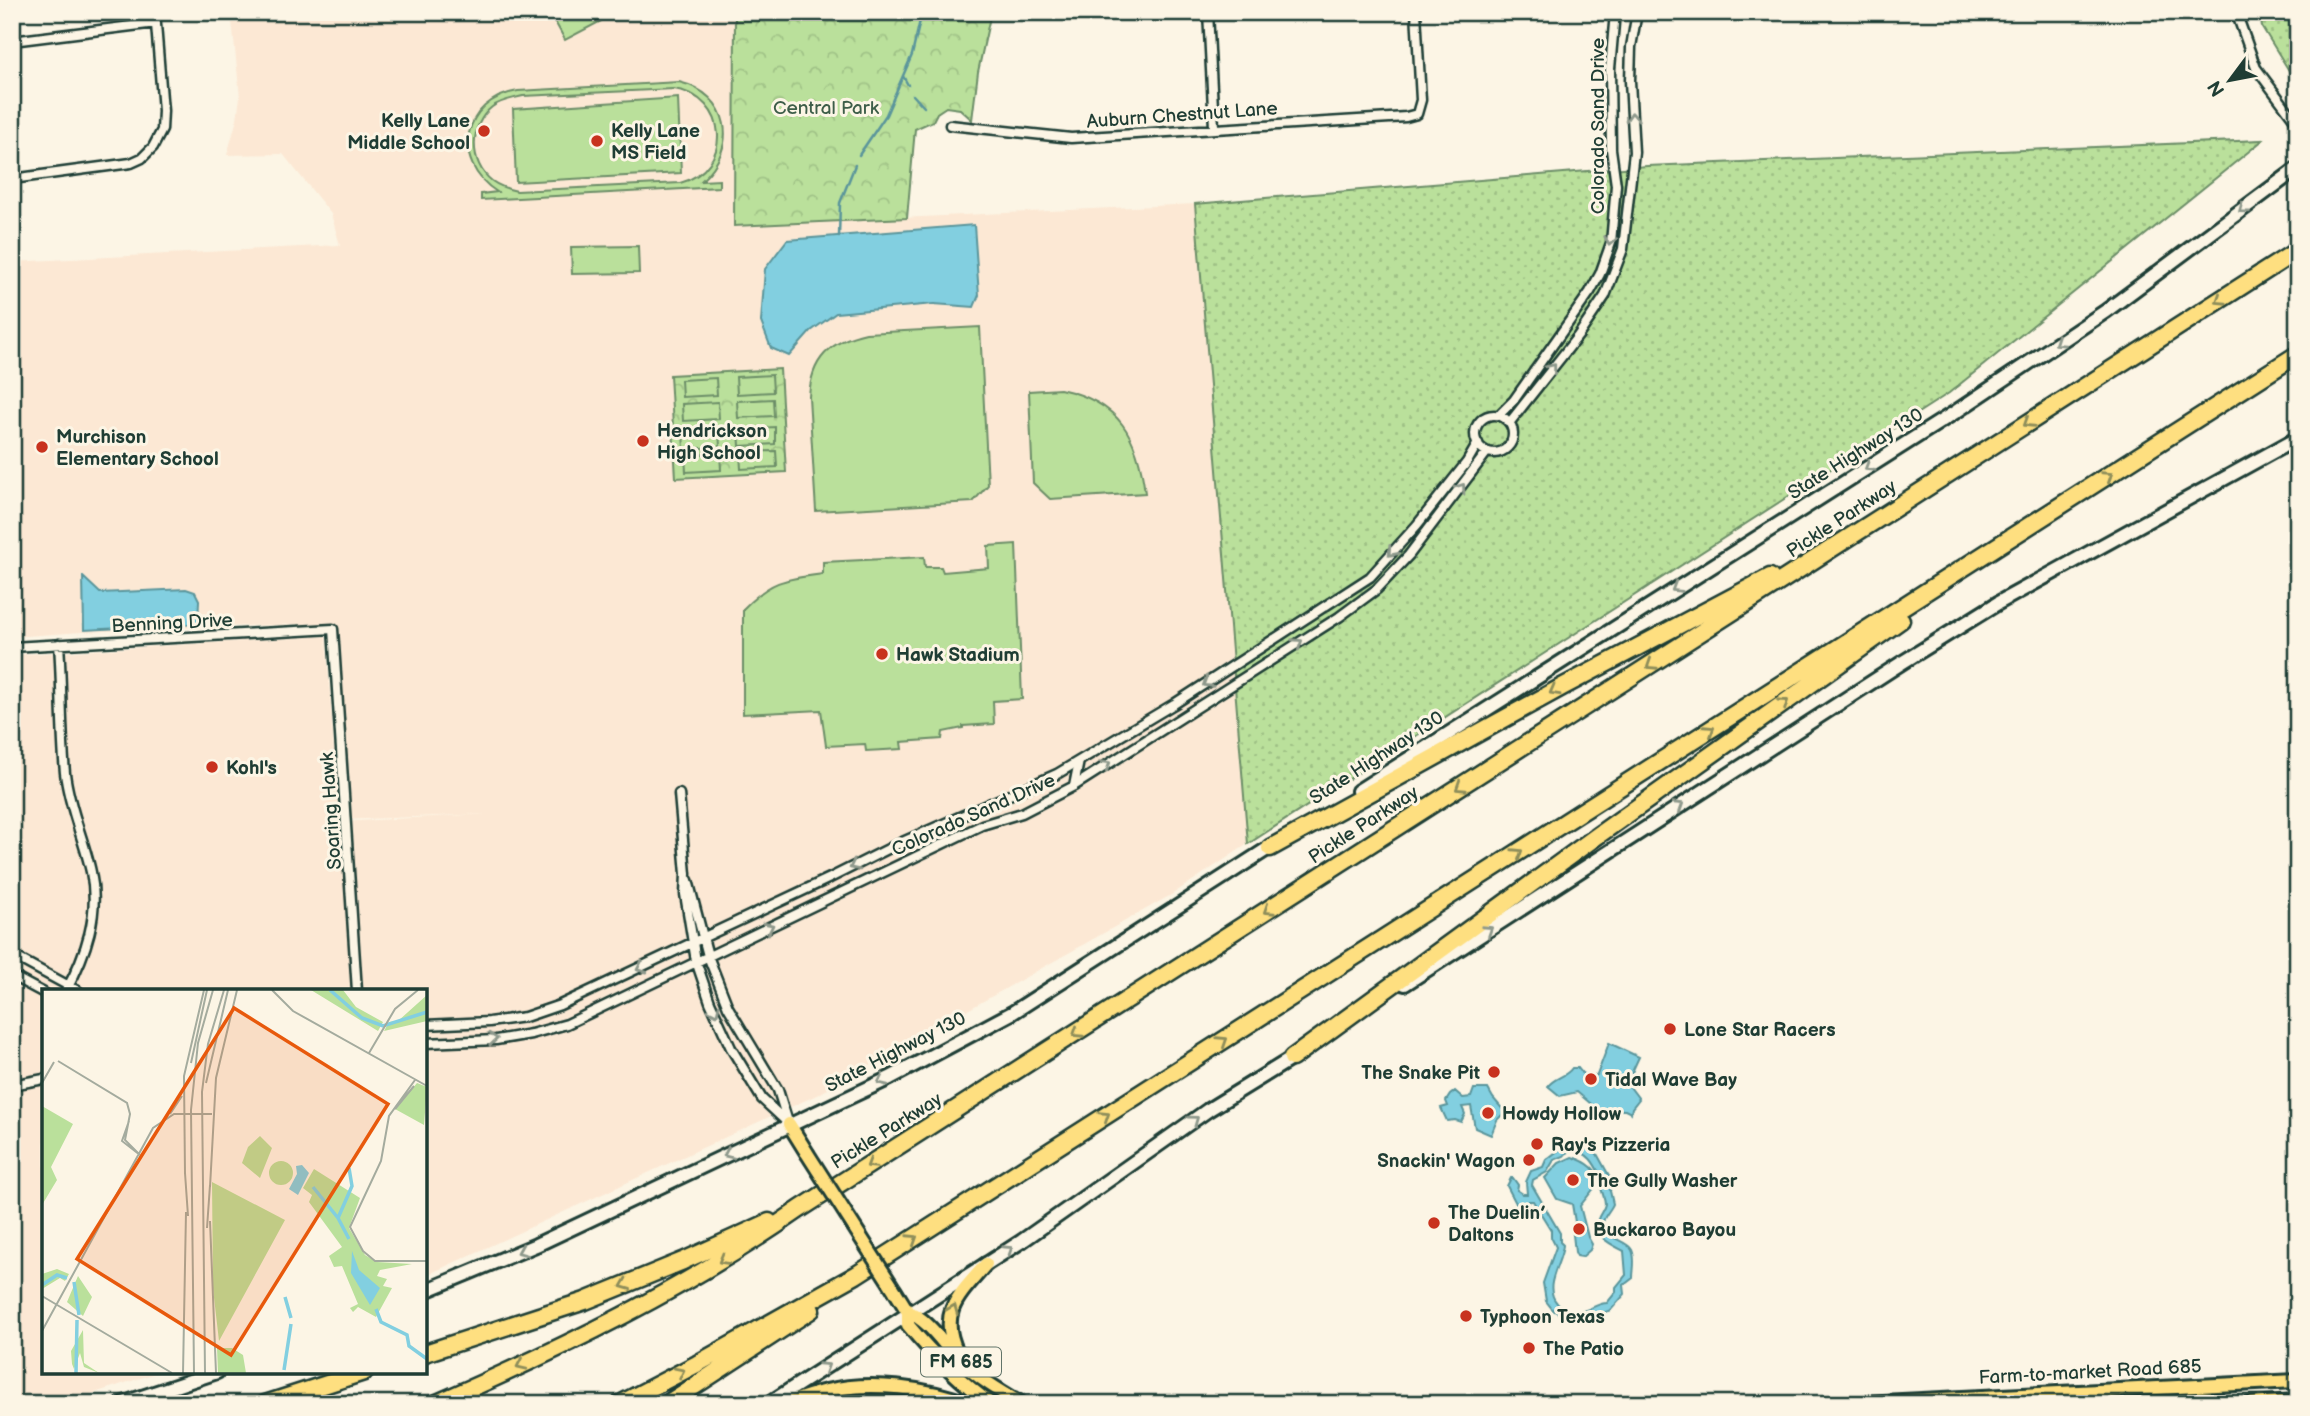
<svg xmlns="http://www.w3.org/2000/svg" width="2310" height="1416" font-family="'Balsamiq Sans',sans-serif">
	<defs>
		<pattern id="grass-dots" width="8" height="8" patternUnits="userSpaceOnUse" patternTransform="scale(1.75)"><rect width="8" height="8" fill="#bae09b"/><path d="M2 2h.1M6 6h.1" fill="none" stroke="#9fc186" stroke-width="1.8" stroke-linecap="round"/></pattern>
		<pattern id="forest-crowns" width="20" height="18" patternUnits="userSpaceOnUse" patternTransform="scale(1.75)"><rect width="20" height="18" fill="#bae09b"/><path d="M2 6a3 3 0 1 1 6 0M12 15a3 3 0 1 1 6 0" fill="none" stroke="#9fc186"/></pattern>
	</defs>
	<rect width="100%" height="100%" fill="#fcf5e5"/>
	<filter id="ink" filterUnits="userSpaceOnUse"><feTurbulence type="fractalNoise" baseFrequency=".0143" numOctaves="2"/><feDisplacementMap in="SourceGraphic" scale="14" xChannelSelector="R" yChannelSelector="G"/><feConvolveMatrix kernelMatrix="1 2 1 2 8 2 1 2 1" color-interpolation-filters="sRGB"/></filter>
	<g filter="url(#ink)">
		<!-- built -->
		<path fill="#fce8d4" d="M231,12H735V226L1195,204L1248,844L1171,895L819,1094L425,1276V991H44V1372H159L61,1404H12V655L326,636L339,822L485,814L342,820L328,623L82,632L12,637V262L340,245L331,214L283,154L227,155L237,119L240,97Z"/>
		<!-- grass -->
		<path fill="url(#grass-dots)" stroke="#6c8e68" stroke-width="2" d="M2260,12H2298V85L2262,27Z
			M2263,140L1949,393L1248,844L1195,204L1647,166Z"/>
		<!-- forest -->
		<path fill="url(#forest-crowns)" stroke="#6c8e68" stroke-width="2" d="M735,12H991L978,72L972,120L960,109L946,107L937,113L933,121L915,129L907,218L734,226Z
			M780,369L786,472L676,478L670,375Z"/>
		<!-- garden -->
		<path fill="#bae09b" stroke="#6c8e68" stroke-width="2" fill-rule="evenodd" d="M563,12H597L601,21L565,40L553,18Z
			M679,82C730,94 740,147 701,181L719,180V187L481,200V194L497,192C450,162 462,100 518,91ZM674,89C729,97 734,168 680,183L517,191C508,189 500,187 492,181C469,163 469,125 492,107C501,100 512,99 523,96Z
			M678,98L681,173L516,182L513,109Z
			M638,246L639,273L572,274L571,247Z
			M980,327L988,485L973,502L816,511L809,397C811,359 830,341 866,333Z
			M772,375L773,392L737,394L736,377Z
			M716,378L717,395L682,397L681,380Z
			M1060,389C1120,402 1138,436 1145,493L1050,499L1033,483L1029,391Z
			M773,399L774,416L738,418L737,401Z
			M718,402L719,419L683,421L682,404Z
			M775,427V444L740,446L739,429Z
			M719,430L720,447L684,449L683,432Z
			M776,451L777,467L741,469L740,452Z
			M720,453L721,470L686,472L685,455Z
			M1016,544L1022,699L993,701L994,724L963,726V728L943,732L942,739L901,742L902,749L866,751L865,744L826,746L821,710L743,714V609C771,580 785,579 823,574V562L924,557L925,567H941L943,572L989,568L988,546Z"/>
		<!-- water -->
		<path fill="#82cfe0" stroke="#5a959b" stroke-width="2" fill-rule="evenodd" d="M974,225L979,295L974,307L934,304L836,313L811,331L789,356L771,348L761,322L765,269L787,240Z
			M83,577L100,593L186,589L195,592L199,600L198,624L84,630Z
			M1609,1043L1639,1057L1627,1083L1639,1099L1632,1108L1631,1113L1625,1110L1597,1109L1577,1092L1560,1096L1548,1086C1555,1077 1566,1077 1572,1068H1578C1584,1076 1587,1079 1597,1075Z
			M1474,1089H1488L1493,1098L1505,1112L1497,1120L1491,1135L1475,1128L1471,1106L1462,1107L1465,1114L1461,1122L1455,1120L1447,1121L1441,1108L1448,1106L1446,1101L1450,1095L1455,1091L1463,1098L1471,1097Z
			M1568,1143H1577L1596,1152L1612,1181L1610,1191L1613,1204C1611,1209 1606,1214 1604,1219C1597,1238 1627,1239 1632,1250C1636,1259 1633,1269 1633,1278L1624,1285L1625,1294L1611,1310L1590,1318L1569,1320L1553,1310L1546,1301L1543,1283L1556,1247L1551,1237V1230L1533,1201H1529L1527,1212L1521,1213L1507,1186L1511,1178H1513L1518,1185L1517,1190L1523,1194H1527L1526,1182L1531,1171L1543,1167L1546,1160ZM1570,1149C1592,1153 1595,1165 1604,1183L1601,1187C1602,1194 1605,1197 1605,1204C1604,1210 1600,1213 1598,1219C1592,1237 1613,1245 1624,1251L1626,1275L1616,1287V1292L1607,1303C1596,1303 1589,1312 1576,1312C1568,1312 1562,1310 1557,1303C1542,1286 1562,1263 1563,1245L1560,1242V1233L1532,1185L1533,1180L1547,1172L1554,1160L1564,1156Z
			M1572,1157C1585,1161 1598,1168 1599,1182L1580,1206L1588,1237L1592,1244L1590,1250L1582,1257L1577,1256L1575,1252L1572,1226L1575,1222L1572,1204L1557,1199L1545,1178L1559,1163Z"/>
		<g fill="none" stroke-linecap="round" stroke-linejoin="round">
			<!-- stream -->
			<path stroke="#5a959b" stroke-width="2.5" d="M903,76L908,85
				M913,95L924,107
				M859,155L886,115L912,55L922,12
				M839,237L840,203L855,165"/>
			<!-- minor casing -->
			<g stroke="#1f3d34" stroke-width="13">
				<path id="minor" d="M1208,12L1214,127
					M2236,12L2256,68L2298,124
					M12,41L156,23
					M950,125L1071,138L1406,117L1417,114L1421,100L1416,12
					M12,179L131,163L142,158L153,147L162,130L163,111L155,12
					M1475 434a19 19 0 1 1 38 0a19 19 0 1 1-38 0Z
					M1499,415L1514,400L1590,292L1600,274L1611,243L1616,185L1611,149L1610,69L1615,12
					M1510,422L1578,336L1605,296L1623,249L1634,152L1630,81L1631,47L1637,12
					M59,644C62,687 61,730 65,773C69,808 84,839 91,872C100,914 86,954 66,991
					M12,647L333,629L357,991
					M1074,786L1079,761
					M679,794L686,874L685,894L696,961L710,1002L731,1048L762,1099L789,1124
					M688,880L708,956L728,1007L778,1090L788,1122
					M12,955L78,991
					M12,976L44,993
					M425,1025L489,1022L525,1017L560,1005L830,878L898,844L1057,774L1174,704L1370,577L1417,525L1467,462L1478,443
					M425,1043L496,1040L531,1034L567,1024L982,825L1022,813L1074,786L1339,617L1377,589L1409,555L1487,452
					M12,1085L44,1079"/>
			</g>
			<!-- secondary casing -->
			<g stroke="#1f3d34" stroke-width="18">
				<path id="secondary" d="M1358,791L1957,411L2106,311L2298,168
					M1405,984L1903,662L1998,603L2298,438
					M425,1291L536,1245L890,1078L1012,1013L1275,844
					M121,1404L217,1372
					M768,1404L1022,1241L1208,1110L1299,1054"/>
			</g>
			<!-- primary casing -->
			<g stroke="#1f3d34" stroke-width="18">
				<path id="primary" d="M789,1124L807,1153
					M895,1291L908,1312V1325C933,1355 959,1381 991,1404
					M908,1312C928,1319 944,1345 959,1360C978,1378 1000,1391 1022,1404
					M957,1352C937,1311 961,1294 986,1264
					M784,1404C798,1400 812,1394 826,1391C872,1380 926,1388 970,1404
					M1842,1404L2298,1381
					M2249,1404L2298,1401"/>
			</g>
			<!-- motorway casing -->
			<g stroke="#1f3d34" stroke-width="21">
				<path id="motorway" d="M1270,848L1562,687L1770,577
					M1292,1058L1597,836L1901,620
					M425,1353L585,1301L683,1261L769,1222
					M265,1404L364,1372
					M435,1404C562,1349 687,1288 800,1209L2298,250
					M620,1404L697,1364L856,1275L2298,354
					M667,1404L811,1310"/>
			</g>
			<!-- minor -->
			<use href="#minor" stroke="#fcf5e5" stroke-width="8"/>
			<!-- secondary -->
			<use href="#secondary" stroke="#fcf5e5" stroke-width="12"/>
			<!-- primary -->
			<use href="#primary" stroke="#fedf80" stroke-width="12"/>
			<!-- motorway -->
			<use href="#motorway" stroke="#fedf80" stroke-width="16"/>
			<!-- primary-bridge casing -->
			<g stroke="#1f3d34" stroke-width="18" stroke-linecap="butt">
				<path id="primary-bridge" d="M807,1153L895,1291"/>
			</g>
			<!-- primary-bridge -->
			<use href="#primary-bridge" stroke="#fedf80" stroke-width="12"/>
		</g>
		<!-- one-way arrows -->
		<defs><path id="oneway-chevron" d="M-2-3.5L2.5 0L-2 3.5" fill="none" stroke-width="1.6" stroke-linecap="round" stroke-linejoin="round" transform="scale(1.75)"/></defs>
		<g stroke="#8e998c">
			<use href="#oneway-chevron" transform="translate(1632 117) rotate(-93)"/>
			<use href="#oneway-chevron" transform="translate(2243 209) rotate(143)"/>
			<use href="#oneway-chevron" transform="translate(1610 241) rotate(101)"/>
			<use href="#oneway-chevron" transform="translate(2059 342) rotate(146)"/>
			<use href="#oneway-chevron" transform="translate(1552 368) rotate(-51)"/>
			<use href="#oneway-chevron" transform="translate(1869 467) rotate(148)"/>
			<use href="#oneway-chevron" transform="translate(1461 488) rotate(-54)"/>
			<use href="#oneway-chevron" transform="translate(1392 552) rotate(132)"/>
			<use href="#oneway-chevron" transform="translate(1676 588) rotate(148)"/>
			<use href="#oneway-chevron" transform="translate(1298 643) rotate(-33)"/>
			<use href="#oneway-chevron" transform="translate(1207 683) rotate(147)"/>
			<use href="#oneway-chevron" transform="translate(1106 765) rotate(-32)"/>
			<use href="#oneway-chevron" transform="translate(1679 806) rotate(-33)"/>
			<use href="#oneway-chevron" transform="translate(854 866) rotate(153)"/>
			<use href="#oneway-chevron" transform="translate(769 927) rotate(-26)"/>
			<use href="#oneway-chevron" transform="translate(1488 930) rotate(-33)"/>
			<use href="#oneway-chevron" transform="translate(641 968) rotate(155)"/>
			<use href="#oneway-chevron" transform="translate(715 1011) rotate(65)"/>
			<use href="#oneway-chevron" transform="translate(493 1039) rotate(-5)"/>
			<use href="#oneway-chevron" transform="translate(882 1081) rotate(155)"/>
			<use href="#oneway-chevron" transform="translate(1194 1120) rotate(-36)"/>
			<use href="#oneway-chevron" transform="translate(728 1154) rotate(155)"/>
			<use href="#oneway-chevron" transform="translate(1008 1250) rotate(-33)"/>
			<use href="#oneway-chevron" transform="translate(522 1251) rotate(157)"/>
			<use href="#oneway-chevron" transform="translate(825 1367) rotate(-33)"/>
		</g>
		<g stroke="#8e8e5a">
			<use href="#oneway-chevron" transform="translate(2220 300) rotate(147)"/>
			<use href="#oneway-chevron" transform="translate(2028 423) rotate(147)"/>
			<use href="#oneway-chevron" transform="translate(2108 476) rotate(-33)"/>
			<use href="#oneway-chevron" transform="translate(1651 665) rotate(147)"/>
			<use href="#oneway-chevron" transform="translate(1554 691) rotate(151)"/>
			<use href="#oneway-chevron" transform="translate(1784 703) rotate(-35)"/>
			<use href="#oneway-chevron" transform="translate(1710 730) rotate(-33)"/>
			<use href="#oneway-chevron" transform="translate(1460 787) rotate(147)"/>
			<use href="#oneway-chevron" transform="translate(1518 853) rotate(-33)"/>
			<use href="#oneway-chevron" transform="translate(1268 910) rotate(147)"/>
			<use href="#oneway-chevron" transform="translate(1077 1033) rotate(147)"/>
			<use href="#oneway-chevron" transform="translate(1223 1041) rotate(-33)"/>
			<use href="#oneway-chevron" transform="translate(1105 1116) rotate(-33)"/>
			<use href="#oneway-chevron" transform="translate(871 1164) rotate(148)"/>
			<use href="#oneway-chevron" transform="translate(913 1239) rotate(-33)"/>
			<use href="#oneway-chevron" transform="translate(723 1260) rotate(150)"/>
			<use href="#oneway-chevron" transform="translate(625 1285) rotate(158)"/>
			<use href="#oneway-chevron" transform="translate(953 1309) rotate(-68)"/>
			<use href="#oneway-chevron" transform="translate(521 1365) rotate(155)"/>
			<use href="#oneway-chevron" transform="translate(680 1372) rotate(-27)"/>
		</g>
	</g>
	<!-- markers -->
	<g fill="#c8321e" stroke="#fcf5e5" stroke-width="2.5">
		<circle cx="484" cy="131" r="7"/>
		<circle cx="597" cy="141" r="7"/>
		<circle cx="643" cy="441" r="7"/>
		<circle cx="42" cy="447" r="7"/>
		<circle cx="882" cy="654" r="7"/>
		<circle cx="212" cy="767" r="7"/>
		<circle cx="1670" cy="1029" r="7"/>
		<circle cx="1494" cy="1072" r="7"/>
		<circle cx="1591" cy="1079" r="7"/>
		<circle cx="1488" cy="1113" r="7"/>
		<circle cx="1537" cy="1144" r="7"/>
		<circle cx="1529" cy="1160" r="7"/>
		<circle cx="1573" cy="1180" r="7"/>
		<circle cx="1434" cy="1223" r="7"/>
		<circle cx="1579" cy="1229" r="7"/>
		<circle cx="1466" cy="1316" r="7"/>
		<circle cx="1529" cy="1348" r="7"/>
	</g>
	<g text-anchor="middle" stroke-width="6" stroke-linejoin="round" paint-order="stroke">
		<!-- shield labels -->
		<rect fill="#fcf5e5" stroke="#617469" stroke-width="2" x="921" y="1347.5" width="80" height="29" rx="5"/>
		<g font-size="18" font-weight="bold" fill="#1f3d34">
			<text x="961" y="1368">FM 685</text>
		</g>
		<!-- park labels -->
		<g font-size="19" fill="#3e5e49" stroke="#fcf5e5">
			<text x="826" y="114">Central Park</text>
		</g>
		<!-- street labels -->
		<g font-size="19" fill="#1f3d34" stroke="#fcf5e5">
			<text transform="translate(1182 114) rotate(-4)" y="7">Auburn Chestnut Lane</text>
			<text transform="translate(1597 126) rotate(-90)" y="7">Colorado Sand Drive</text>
			<text transform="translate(1855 453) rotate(-32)" y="7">State Highway 130</text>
			<text transform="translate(1841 518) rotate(-33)" y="7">Pickle Parkway</text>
			<text transform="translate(172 622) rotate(-3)" y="7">Benning Drive</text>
			<text transform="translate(1376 757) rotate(-33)" y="7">State Highway 130</text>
			<text transform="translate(330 811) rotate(-94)" y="7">Soaring Hawk</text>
			<text transform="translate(973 814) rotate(-24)" y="7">Colorado Sand Drive</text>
			<text transform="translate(1363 824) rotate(-33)" y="7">Pickle Parkway</text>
			<text transform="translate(895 1051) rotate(-27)" y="7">State Highway 130</text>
			<text transform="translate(886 1130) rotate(-32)" y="7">Pickle Parkway</text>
			<text transform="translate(2090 1371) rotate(-3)" y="7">Farm-to-market Road 685</text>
		</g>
		<!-- poi labels -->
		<g font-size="19" font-weight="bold" fill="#1f3d34" stroke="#fcf5e5" text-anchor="start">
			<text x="470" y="127" text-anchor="end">Kelly Lane<tspan x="470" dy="22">Middle School</tspan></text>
			<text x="611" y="137">Kelly Lane<tspan x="611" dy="22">MS Field</tspan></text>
			<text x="657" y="437">Hendrickson<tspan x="657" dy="22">High School</tspan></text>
			<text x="56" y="443">Murchison<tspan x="56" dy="22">Elementary School</tspan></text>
			<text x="896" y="661">Hawk Stadium</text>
			<text x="226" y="774">Kohl's</text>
			<text x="1684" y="1036">Lone Star Racers</text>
			<text x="1480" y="1079" text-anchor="end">The Snake Pit</text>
			<text x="1605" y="1086">Tidal Wave Bay</text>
			<text x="1502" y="1120">Howdy Hollow</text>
			<text x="1551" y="1151">Ray's Pizzeria</text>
			<text x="1515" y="1167" text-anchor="end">Snackin' Wagon</text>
			<text x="1587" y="1187">The Gully Washer</text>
			<text x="1448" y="1219">The Duelin’<tspan x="1448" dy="22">Daltons</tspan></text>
			<text x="1593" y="1236">Buckaroo Bayou</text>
			<text x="1480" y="1323">Typhoon Texas</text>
			<text x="1543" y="1355">The Patio</text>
		</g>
	</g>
	<!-- overview -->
	<g transform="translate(42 989)">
		<rect width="385" height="385" fill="#fcf5e5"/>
		<path d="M385,6V32L342,42L347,33L356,32ZM0,117L31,135L9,178L15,191L0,216ZM170,193L243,231L177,352L171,300ZM175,359H190L201,366L204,384H176Z" fill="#bae09b"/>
		<path d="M269,1H301L314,18L341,33L336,42ZM375,94L385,98L382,136L353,120ZM272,180L318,209L307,239L323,266L335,273L370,275L338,281L335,287L345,290L341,297L350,299L334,328L316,318L311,323L308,319L316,315L300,277L292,278L287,267L300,258L267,213L270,206L261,199ZM15,280L27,285L23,292L18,289L0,300V285ZM36,287L50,308L41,327L25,313ZM41,341L42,374L57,384L42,378L38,364L32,380L30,375L29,362Z" fill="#bae09b"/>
		<path d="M218,147L230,159L218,189L200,174L206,158ZM227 184a12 12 0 1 1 24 0a12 12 0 1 1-24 0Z" fill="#bae09b"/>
		<path d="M260,176L267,184L256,206L247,200L255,185L254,177ZM310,262L317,281L338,299L328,316L309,284Z" fill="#82cfe0"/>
		<path fill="none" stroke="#82cfe0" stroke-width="3.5" d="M288,1L320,29L341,37L385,23M307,179L310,197L296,229L307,250M271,198L296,229M32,293L37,326M0,296L15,286L25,289M243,308L249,329M334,320L339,333L365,346L367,357L385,370M242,381L249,335M34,384L35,331"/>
		<path fill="none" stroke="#a4ab9e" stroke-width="2" d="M230,1L251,22L385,97M327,64L353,20L376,1M16,72L85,114L88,125L83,151L98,166L80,152L87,132M149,74L165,1M373,91L347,127L339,172L308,238L321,262L333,272H385M0,94L12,73M164,94L186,1M353,120L372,97M128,125L140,107M143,184L146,227M143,185L142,87L162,1M168,198L174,89L195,1M168,232L174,384M165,239L168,196M0,307L130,384M0,342L111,139L132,125H170M141,384L144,223M152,384L149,121L156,54L171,1M163,384L160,103L166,55L182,1"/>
		<path fill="#e8590c" fill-opacity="0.15" stroke="#e8590c" stroke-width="3.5" d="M192,19L346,115L189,366L35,270Z"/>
		<rect width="385" height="385" fill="none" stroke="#1f3d34" stroke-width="3.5"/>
	</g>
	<!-- margin -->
	<rect width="2310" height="1416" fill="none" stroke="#fcf5e5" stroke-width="42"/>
	<rect x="21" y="21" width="2268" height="1374" fill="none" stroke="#1f3d34" stroke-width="2.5" filter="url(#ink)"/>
	<!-- north arrow -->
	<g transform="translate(2230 80) rotate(238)" stroke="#fcf5e5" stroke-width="5" paint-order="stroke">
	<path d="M0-5L12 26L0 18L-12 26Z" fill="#1f3d34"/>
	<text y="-10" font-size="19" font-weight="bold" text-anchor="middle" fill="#1f3d34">N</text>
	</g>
</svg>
